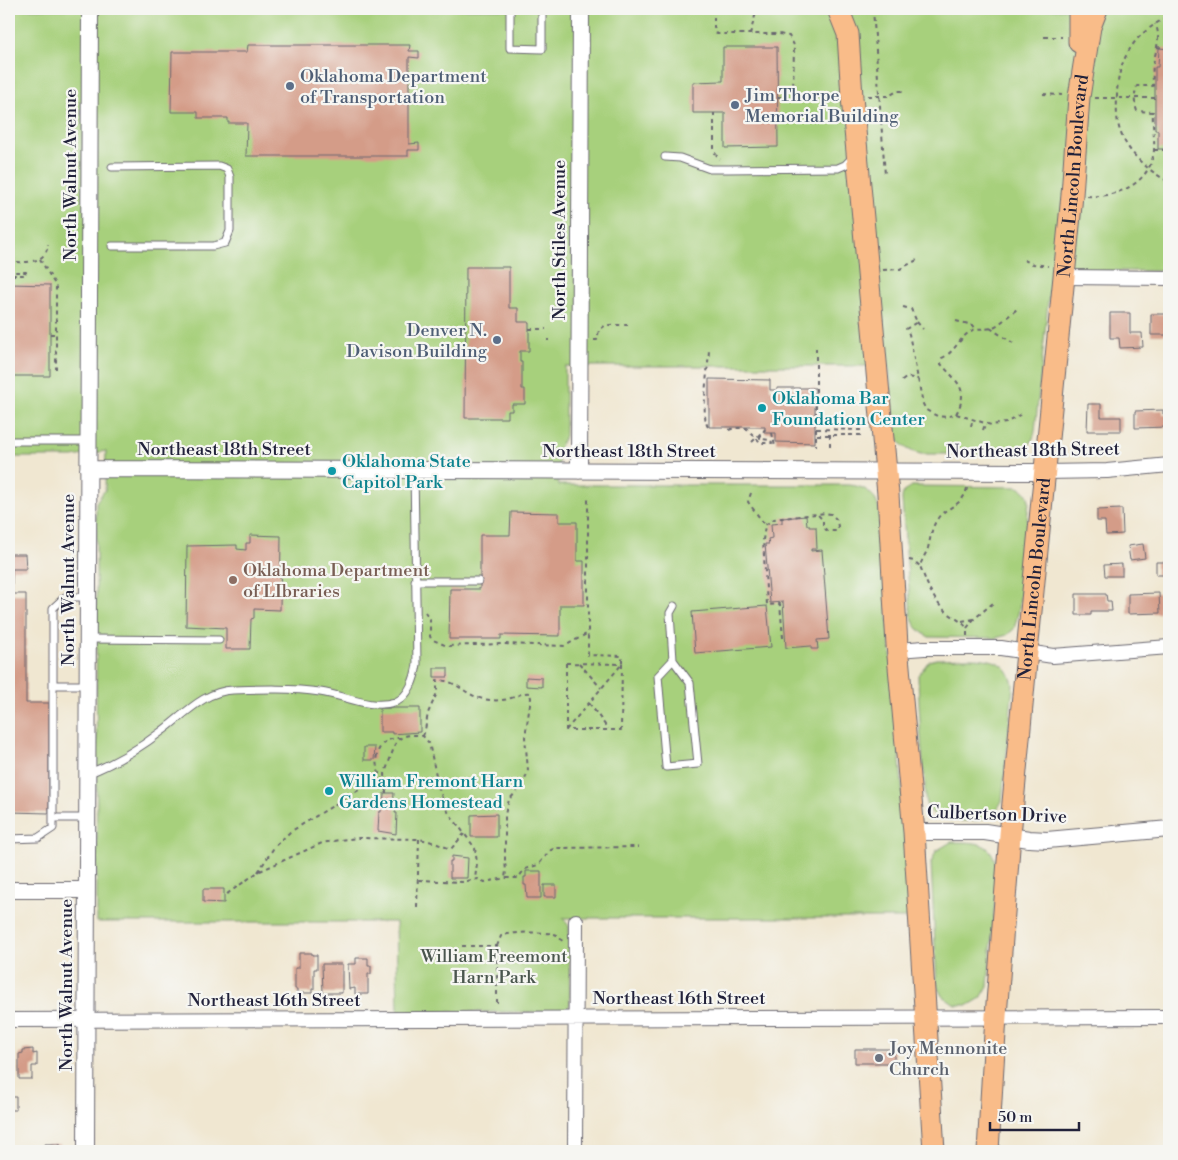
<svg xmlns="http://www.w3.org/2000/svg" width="1178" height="1160" font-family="'Libre Bodoni',serif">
	<rect width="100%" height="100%" fill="#f6f6f2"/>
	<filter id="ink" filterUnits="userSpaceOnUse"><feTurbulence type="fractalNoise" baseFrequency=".02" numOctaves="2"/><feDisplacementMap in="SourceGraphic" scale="10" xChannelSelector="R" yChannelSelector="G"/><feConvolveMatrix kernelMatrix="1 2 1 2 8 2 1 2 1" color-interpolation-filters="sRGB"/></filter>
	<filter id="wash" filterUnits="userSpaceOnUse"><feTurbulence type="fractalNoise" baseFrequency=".0096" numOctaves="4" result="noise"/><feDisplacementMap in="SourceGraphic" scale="20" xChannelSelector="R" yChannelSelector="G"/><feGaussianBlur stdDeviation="1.12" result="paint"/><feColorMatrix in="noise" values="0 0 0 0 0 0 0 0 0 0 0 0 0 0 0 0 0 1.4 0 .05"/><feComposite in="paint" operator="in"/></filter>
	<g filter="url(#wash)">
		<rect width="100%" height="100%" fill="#f0e7d1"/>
		<!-- green -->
		<path fill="#a7d07c" stroke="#64795c" d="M9,9H1169V271H1051L1035,431C1032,448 1021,453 1006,454H921C908,451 898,445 895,431L889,366H565V436L559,448L558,485H849C865,486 876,494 879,510L913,918H563L569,926L570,1004L567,1010L559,1012H398L396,922H97L96,502L105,490L106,451L73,457H9Z
			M912,486L1018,487C1025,490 1027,493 1029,500L1019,610L1014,629L1007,635L996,638L929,637C919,631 914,626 911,615L902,500C902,492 905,489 912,486Z
			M937,659C956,659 995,653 1007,670C1010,674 1012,680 1013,685L1002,801C993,817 986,821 968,821C954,821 935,821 927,806C924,800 925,789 925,783C921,747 919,711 918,675L929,661Z
			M951,842C978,842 995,841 997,874L988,986L981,998L969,1005H955L942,996L937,986L931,863L936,851Z"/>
		<g id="blocks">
			<!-- building -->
			<path fill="#d49c88" d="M248,45H410L409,51H419V58L409,57V144L419,143V150H408V156H246L247,123H228V118H198V112H171L172,52H247Z
				M723,47H777L778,147L725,148V113H693V82L723,81Z
				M1159,48L1169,49V149H1158V130H1155V67H1158Z
				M466,267H509V308H518V322H529V351H520V362H522V389H525V404H512V411H508V418H465Z
				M9,284L50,285V376H9Z
				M1166,309H1169V335H1151V314H1166Z
				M1110,313H1130V333H1142L1143,347L1120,348L1119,338H1110Z
				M709,379L770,380V390H777V388H815V443L776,442V433H765V427H709Z
				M1088,404H1101V417H1121V431H1087Z
				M1163,410V414H1169V427L1135,428V411Z
				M1122,509L1123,534L1106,535L1105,521H1097V510Z
				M511,512L559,513V522H577V561H584V605H560V636L501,635V639H449L450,589H480V535H510Z
				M806,516L807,525H809V527H816L817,549H811V551L822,550L829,639L817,640L818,649H811V646L786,648L783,602L770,603L765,544H769L768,539L772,538L771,524L782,523V518Z
				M250,535L281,536L280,610L254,609V618L251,619L250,649H226V628L186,626L187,546L237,545V549L246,550V543H250Z
				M1143,544L1145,558L1130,560L1128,546Z
				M9,554H25L26,569H12V594H26V703H49V813L9,812Z
				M1156,562H1169V575H1156Z
				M1122,564V576H1105L1104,565Z
				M1159,593L1160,613L1128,614V594Z
				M1076,594H1106L1107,601H1111L1112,611H1091V615H1076Z
				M767,606L771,647L695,653L692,612Z
				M434,668H448V677H434Z
				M526,677L542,678V687L526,686Z
				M380,708H420V732L392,734V732H380Z
				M364,747H375L374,760H364Z
				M384,793H394L393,807H396L395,813H397L396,834L378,831L379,812H381V807H383Z
				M497,814V837H471V815Z
				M452,856L468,858L467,878H450V861H452Z
				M526,871H541V898H527L526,885H524V877H526Z
				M544,885H556V897H544Z
				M203,889H224V903L203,902Z
				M299,953H312V955H317V969H314V989H312V993H297V989H295V968H299Z
				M356,958H368V966H371V974H368V994H355V988L349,989L348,964H356Z
				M322,964H342V993H323Z
				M33,1049V1054L37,1053V1066H32V1079H19V1054L23,1053V1050Z
				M855,1049H894V1063H855Z
				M9,1051H12V1065H10L11,1070H12L11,1082H9Z
				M9,1097H16V1110H9Z
				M45,1144H60V1151H45Z
				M17,1148H36V1151H17Z"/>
		</g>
	</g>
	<g filter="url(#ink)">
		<use href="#blocks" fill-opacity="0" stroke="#6a6770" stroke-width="1"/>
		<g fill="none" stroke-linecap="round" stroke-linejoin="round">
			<!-- service casing -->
			<g stroke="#6a6770" stroke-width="9">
				<path id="service" d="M510,9V48L542,49V9
					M665,157L680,158L710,169H728L838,168L845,165L853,157
					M112,167L219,166L227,169L230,177V231L225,243L213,246H112
					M9,441H88
					M415,581H478
					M88,639L219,640
					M673,660L658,676L666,767L698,764L690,683L673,660L670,613L674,606
					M53,685H87
					M87,774C113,764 140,748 162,731C184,715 204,691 233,690C262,689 292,688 320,692C344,695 370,710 395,702C409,697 415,678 417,664L414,470
					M53,818H86
					M9,839L38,838L53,828V608L65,597H88"/>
			</g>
			<!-- minor casing -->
			<g stroke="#6a6770" stroke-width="16">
				<path id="minor" d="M1064,277L1169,278
					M1045,472L1107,471L1169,465
					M898,650L924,648H1001L1053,656L1169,647
					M9,1020L1169,1017
					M575,1151L576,921"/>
			</g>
			<!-- tertiary casing -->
			<g stroke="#6a6770" stroke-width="18">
				<path id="tertiary" d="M88,469L1045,472
					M579,471L581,9
					M914,832H985L1029,839L1047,840L1169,829
					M9,890H86
					M86,1151L90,9"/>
			</g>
			<!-- primary casing -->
			<g stroke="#6a6770" stroke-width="23">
				<g id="primary">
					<path d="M838,9L848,34L852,97L888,494L897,645L914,832L934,1151"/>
					<path d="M1079,9V42"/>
					<path id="s1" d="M988,1151L996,1016L1010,835L1027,652L1072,195L1079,97L1090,27L1097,9"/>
				</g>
			</g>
			<!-- path -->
			<path stroke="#6a6770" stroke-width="2" stroke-dasharray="4 4" stroke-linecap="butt" d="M714,9V27L717,34H779L789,36L794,45L793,97
				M873,9L885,175
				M1168,9L1166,17C1157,23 1147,29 1139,37C1124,54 1118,71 1117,93C1117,102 1116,114 1118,123C1123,150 1147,170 1169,182
				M750,34L757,9
				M1044,37H1062
				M1157,47L1169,48
				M1043,94L1062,95
				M868,96H889L897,91H904
				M777,97H835
				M1095,98H1155
				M714,113V152L720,159
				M1154,150H1169
				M1087,196C1116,198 1151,184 1154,150C1155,138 1152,124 1153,112L1137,111C1134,103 1134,94 1137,86H1153C1153,79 1152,72 1153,65C1155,53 1162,36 1155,24
				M40,259L56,286V369
				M1024,260L1033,264L1048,266
				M9,261L11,258
				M9,262C25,262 46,265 48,244
				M9,267L15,272H26V275H9
				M883,270L900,269L917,260
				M903,307L911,309L917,322L906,329L909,334L923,404L926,410L937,416L947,417L956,414L991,425L1006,423L1021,414
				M956,321L973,325L976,329
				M917,322L923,329
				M990,328L1013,343
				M529,329H546
				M50,334H56
				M547,340H549
				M594,340H597L599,330L606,325H628
				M816,348V446
				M902,381L907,377L918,379
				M956,414C970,389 957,382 941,364L942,358C955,352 959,338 971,331C978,327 984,330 991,328C1000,325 1009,315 1017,309
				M971,426L973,419
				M708,427C700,415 709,365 709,348
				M817,429L862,430
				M729,430L734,428H746L761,443H772L771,440L760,439V437L765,429
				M983,430L985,424
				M772,433L775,446
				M817,435H862
				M752,442L761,433
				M830,446V430
				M967,488C963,507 946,506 938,518C931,528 931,537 928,548C926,554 922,559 920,566C926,581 931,596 942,608C950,616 960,619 967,628
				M751,493L748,502L765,525
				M909,560L914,561L920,566
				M425,612L430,619V636L431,639L447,646L503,644L565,646L588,633
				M962,621L974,619
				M967,636V628L974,619L993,603
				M783,638L780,604L767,605L763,540L765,525L774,519L825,513L831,514L837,520L838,527L836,531H827L823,526V520L818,515
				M566,663L622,664L621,730H566Z
				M579,663L601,688
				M589,703L608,729
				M566,730L622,664V656L588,655V497
				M423,736L425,730L428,713L437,693V680C458,680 465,696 484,699C492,701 503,701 511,698C518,696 523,692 530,693L531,698L525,737L528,770L524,783L509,800L505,814V861L506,871L505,878
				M384,781C370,765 375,737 400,738
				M386,793L385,773L396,742C403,734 413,734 423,736L429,743L439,789L446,809L475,848L477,863L475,879
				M258,872L275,846L290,832L362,788L375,782H384
				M419,880L462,882L478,879L485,882L505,878H518L525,869L538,865L551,850L556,848L639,847
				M227,894L258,872L322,843L339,840L358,838L419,839L429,841L451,849L464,834
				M417,907L419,839
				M462,946H497V1005
				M497,946L501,936C508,932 549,931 557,935C559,937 561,939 562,941
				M514,952L518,957"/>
			<!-- service -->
			<use href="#service" stroke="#fff" stroke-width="7"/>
			<!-- minor -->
			<use href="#minor" stroke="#fff" stroke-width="14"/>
			<!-- tertiary -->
			<use href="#tertiary" stroke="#fff" stroke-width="16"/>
			<!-- primary -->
			<use href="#primary" stroke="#f9bc89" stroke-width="21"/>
		</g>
	</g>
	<!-- markers -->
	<g fill="#5c6f8a" stroke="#f6f6f2" stroke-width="2">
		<circle cx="290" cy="86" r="5"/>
		<circle cx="735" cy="105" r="5"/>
		<circle cx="497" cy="340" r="5"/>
	</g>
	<g fill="#0f9aa8" stroke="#f6f6f2" stroke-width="2">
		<circle cx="762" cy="408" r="5"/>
		<circle cx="332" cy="471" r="5"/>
		<circle cx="329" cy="791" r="5"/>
	</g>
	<circle fill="#8d6e63" stroke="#f6f6f2" stroke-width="2" cx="233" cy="580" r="5"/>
	<circle fill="#6b7280" stroke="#f6f6f2" stroke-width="2" cx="879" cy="1058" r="5"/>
	<g text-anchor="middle" stroke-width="4.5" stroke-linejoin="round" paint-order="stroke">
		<!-- service labels -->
		<g font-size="18" fill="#4e5e75" stroke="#f6f6f2" text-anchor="start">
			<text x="300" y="82">Oklahoma Department<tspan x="300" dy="21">of Transportation</tspan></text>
			<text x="745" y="101">Jim Thorpe<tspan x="745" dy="21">Memorial Building</tspan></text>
			<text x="487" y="336" text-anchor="end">Denver N.<tspan x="487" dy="21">Davison Building</tspan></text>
		</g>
		<!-- street labels -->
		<g font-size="18" fill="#22223b" stroke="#f6f6f2">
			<text transform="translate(70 175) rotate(-90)" y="6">North Walnut Avenue</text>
			<text dy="6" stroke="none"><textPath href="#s1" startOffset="979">North Lincoln Boulevard</textPath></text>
			<text transform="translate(559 240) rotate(-90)" y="6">North Stiles Avenue</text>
			<text x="224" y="455">Northeast 18th Street</text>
			<text transform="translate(1033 450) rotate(-1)" y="6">Northeast 18th Street</text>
			<text x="629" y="457">Northeast 18th Street</text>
			<text dy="6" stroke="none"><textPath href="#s1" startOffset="574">North Lincoln Boulevard</textPath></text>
			<text transform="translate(68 580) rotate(-90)" y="6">North Walnut Avenue</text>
			<text transform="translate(997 814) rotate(2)" y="6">Culbertson Drive</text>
			<text transform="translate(66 985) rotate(-90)" y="6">North Walnut Avenue</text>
			<text x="679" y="1004">Northeast 16th Street</text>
			<text x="274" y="1006">Northeast 16th Street</text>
		</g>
		<!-- culture labels -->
		<g font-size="18" fill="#0d838f" stroke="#f6f6f2" text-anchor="start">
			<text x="772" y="404">Oklahoma Bar<tspan x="772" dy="21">Foundation Center</tspan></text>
			<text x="342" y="467">Oklahoma State<tspan x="342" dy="21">Capitol Park</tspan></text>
			<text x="339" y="787">William Fremont Harn<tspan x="339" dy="21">Gardens Homestead</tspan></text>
		</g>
		<!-- education labels -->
		<g font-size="18" fill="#785e54" stroke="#f6f6f2" text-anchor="start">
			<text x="243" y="576">Oklahoma Department<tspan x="243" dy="21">of LIbraries</tspan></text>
		</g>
		<!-- park labels -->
		<g font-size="18" fill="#4a564e" stroke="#f6f6f2">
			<text x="494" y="962">William Freemont<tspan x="494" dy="21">Harn Park</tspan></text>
		</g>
		<!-- worship labels -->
		<g font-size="18" fill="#5b616d" stroke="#f6f6f2" text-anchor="start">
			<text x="889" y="1054">Joy Mennonite<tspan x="889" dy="21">Church</tspan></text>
		</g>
	</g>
	<!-- margin -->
	<rect width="1178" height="1160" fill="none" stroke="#f6f6f2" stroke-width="30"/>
	<!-- scale -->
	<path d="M990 1122v8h89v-8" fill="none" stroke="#22223b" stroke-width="2.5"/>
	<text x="998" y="1122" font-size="15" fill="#22223b" stroke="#f6f6f2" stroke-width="4" paint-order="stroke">50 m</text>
</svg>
